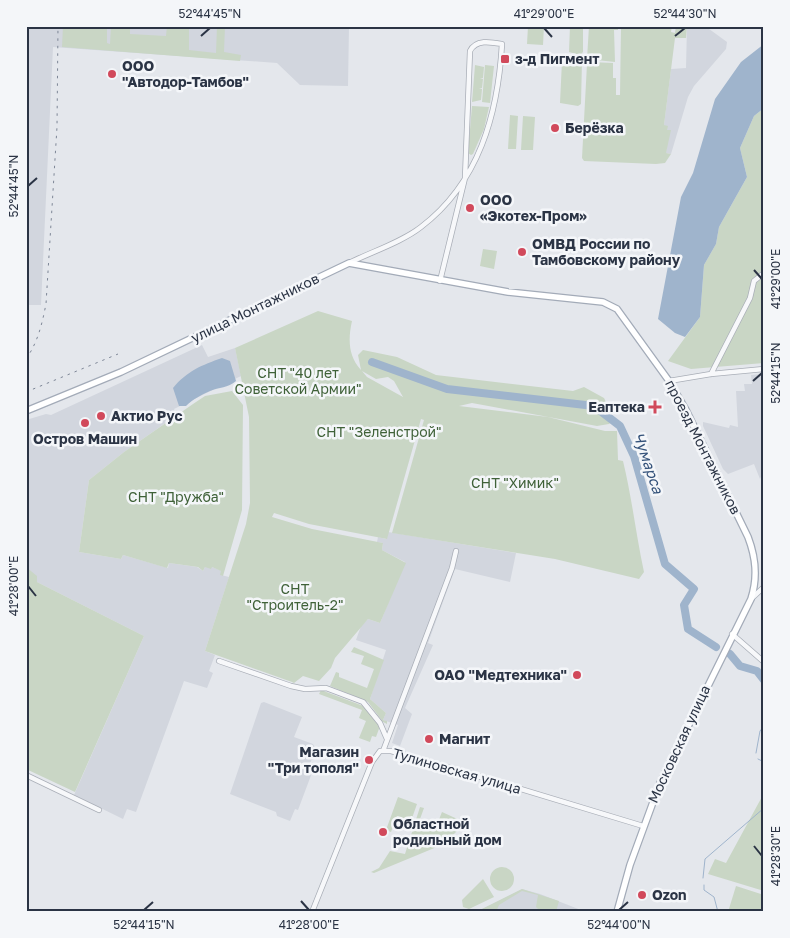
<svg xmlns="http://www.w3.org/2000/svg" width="790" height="938" font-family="'Golos Text',sans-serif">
	<rect width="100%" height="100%" fill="#e4e7ec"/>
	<!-- built -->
	<path fill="#d2d6de" d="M26,26H349L348,86L300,85L277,63L53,47L41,305H26Z
		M687,26H705L727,42L726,49L694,86L688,97L671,154L666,153L667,130L664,125L671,69L686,68Z
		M202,345L208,357L235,348L241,376L174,409L177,415L124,452L89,480L79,552L121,559L123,555L168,568L169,563L197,567L203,571L205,567H212L222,571L221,575L229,577L205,651L215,655L209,671L213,673L207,688L184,681L136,812L127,809L123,819L74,795L144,636L37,582L26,567V420L46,414L51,415Z
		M764,374V470L760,479L754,464L728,474L723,469L703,426V422L729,428L730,425L738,427L736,391H745L744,384H752L751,375Z
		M388,532L516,553L510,582L455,569L428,643L433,645L405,708L412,714L400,746L392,743L398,725L383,720L386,713L370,699L386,650L356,640L361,626L368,619L380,623L405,562L382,550L383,543L377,542L378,537L386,539Z
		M264,702L302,717L294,737L313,744L316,750L308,768L313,770L298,810L295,809L290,821L277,816L276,812L230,794L261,703Z
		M522,889L540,894L586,912H476Z"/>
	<!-- green -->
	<path fill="#c9d6c5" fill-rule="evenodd" d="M63,26H107V43L110,44L111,26H130V34L166,36L167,26H189V50L216,53L217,26H225L224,52L241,55L240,61L62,47Z
		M528,26H544L543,45L527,44Z
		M570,26H583V52L580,55L569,52Z
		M589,26H618V30H614L615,62L587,59Z
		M621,26H672L671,32L675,33L676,26H687L686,38H675L664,125L668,126L667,130H671L666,153L671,154L665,163L656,164L584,161L582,158L587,64L590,62L613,63V78H616V95H620Z
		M566,58L582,60L581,104L578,106L560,103L562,61Z
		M475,65L484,67L483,78H480L483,79L482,88H479L482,89L481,100L472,102Z
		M485,65L494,66L490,103L482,102Z
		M472,106L489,107L484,129L473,154L471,155L468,153Z
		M764,108V363L691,369L668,361L700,317L704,265L716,244L719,227L747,177L740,148L754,116Z
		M510,115L518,116L516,149H508Z
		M523,116L535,117L533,150H521Z
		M483,249L497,251L494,269L480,266Z
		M318,311L352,321C348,339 348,356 361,370L358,355L363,350L397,357L436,375L573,391L584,387L604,398L614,419L609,424L597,426L472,403L459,406L548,417L605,431H617L618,460L623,461C632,498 636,535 644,572L639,579L555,559L392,533L424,420L421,419L387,539L309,524L274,513L272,517L312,529L383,543L382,550L406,563L380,623L368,619L335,658L331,668L319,681L303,676L294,683L292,682L205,651L246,524L250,503L249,417L235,348ZM362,371L376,379L388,377L394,381L403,397L367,377Z
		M232,391L243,405L242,510L223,576L220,575L221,571L212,567L211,569L205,567L203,571L198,567L169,563L167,568L123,555L121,559L79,552L89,480L124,452L193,404L205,396Z
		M26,567L37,576V582L144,636L75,792L26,769Z
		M354,647L384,660L370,699L386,713L383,720L387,721V724L383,722L368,702L330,686L336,672L339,673V677L367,688L374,669L361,664L364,656L351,652Z
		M321,690L366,707L380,726L376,737L372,736L370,742L359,738L366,721L359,718L362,710L319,694Z
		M764,793V891L708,874L715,859L726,863Z
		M398,797L417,804L411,821L397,816L391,832L386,830Z
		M420,807L424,808L420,819L423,821L422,824L427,825L430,819L438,822L442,812L464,822L463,825L444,844L374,873L371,872L379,868L390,851L405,854Z
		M490 879a12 12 0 1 1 24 0a12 12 0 1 1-24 0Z
		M483,879L494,897L469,909L463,907L462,900Z
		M736,886L764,895V912H728Z
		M522,889L559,901L556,912L538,909L536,907L538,895L522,891L499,905L496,912H476Z"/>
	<!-- water -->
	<path fill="#9fb4cc" d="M764,44V108L754,116L740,148L747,177L719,227L716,244L704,265L700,317L685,337L675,333L658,319L681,197L693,173L715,99L741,62Z
		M222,358L230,361L236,381C228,388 219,387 210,391C201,395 193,399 186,406H179L173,388C187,371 202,365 222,358Z"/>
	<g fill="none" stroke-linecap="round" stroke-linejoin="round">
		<!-- stream -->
		<path stroke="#9fb4cc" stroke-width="1" d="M756,753L760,731L764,726
			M758,759L764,762
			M703,878L705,859L764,808
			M704,885V890L714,897L718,912"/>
		<!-- river -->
		<path stroke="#9fb4cc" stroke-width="8" d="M372,362L447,389L594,406L620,426L634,456L665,564L694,589L684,605L688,629L716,647
			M730,654L740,666L757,671L764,680"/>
		<!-- minor casing -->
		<g stroke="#a9aeb7" stroke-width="6">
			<path id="minor" d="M349,263C371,252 402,242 421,227C479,183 498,114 502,44C491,42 476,39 470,51L465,178L440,281
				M711,374L750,298L754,281L764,273
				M669,381L711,374L764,369
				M752,598L764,587
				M732,634L764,662
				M219,661L291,686L305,689L326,688L363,702L380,723L387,739
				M383,751L452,568L456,551
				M26,775L99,810
				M312,912L372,762L380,751H391L451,768L643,826"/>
		</g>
		<!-- major casing -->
		<g stroke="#a3abb8" stroke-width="8">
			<path id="major" d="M26,411L121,372L349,263L508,292L603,302L617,309L669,381L686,410L748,537C756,558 758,577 751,599L660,783L630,865L617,912"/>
		</g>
		<!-- minor -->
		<use href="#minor" stroke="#f7f8fa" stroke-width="4.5"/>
		<!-- major -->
		<use href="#major" stroke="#fff" stroke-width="5.5"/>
		<!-- rail -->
		<path stroke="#7d8696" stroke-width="1" stroke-dasharray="2.5 5" stroke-linecap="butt" d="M26,359C38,342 42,324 46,304L57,127L58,26
			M26,392L118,354"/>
	</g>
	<!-- ticks -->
	<path fill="none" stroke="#2b3445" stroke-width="2" d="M544,28L552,37M201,36L210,28M675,36L685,28M28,186L37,178M754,270L762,279M753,381L762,373M28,586L36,596M754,846L762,856M301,901L309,910M144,910L153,902M619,910L628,902"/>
	<!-- markers -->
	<g fill="#d1495b" stroke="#f4f6f9" stroke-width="2">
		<rect x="500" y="54" width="10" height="10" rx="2.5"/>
		<circle cx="112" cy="74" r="5"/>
		<circle cx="555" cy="128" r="5"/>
		<circle cx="470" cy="208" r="5"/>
		<circle cx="522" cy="252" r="5"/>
		<path d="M652.5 399.5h5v5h5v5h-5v5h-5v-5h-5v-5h5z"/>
		<circle cx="101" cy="416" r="5"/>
		<circle cx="85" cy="423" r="5"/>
		<circle cx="577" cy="675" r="5"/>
		<circle cx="429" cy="739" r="5"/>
		<circle cx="369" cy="760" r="5"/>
		<circle cx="383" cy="832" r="5"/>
		<circle cx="642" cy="895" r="5"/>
	</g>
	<g text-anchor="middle" stroke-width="5" stroke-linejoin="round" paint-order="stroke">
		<!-- poi labels -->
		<g font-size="14" font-weight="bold" fill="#2b3445" stroke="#f4f6f9" text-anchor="start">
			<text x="515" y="64">з-д Пигмент</text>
			<text x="122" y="71">ООО<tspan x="122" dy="16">"Автодор-Тамбов"</tspan></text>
			<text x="565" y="133">Берёзка</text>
			<text x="480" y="205">ООО<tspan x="480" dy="16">«Экотех-Пром»</tspan></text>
			<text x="532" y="249">ОМВД России по<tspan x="532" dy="16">Тамбовскому району</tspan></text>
			<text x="645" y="412" text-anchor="end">Еаптека</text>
			<text x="111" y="421">Актио Рус</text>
			<text x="85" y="444" text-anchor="middle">Остров Машин</text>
			<text x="567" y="680" text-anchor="end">ОАО "Медтехника"</text>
			<text x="439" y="744">Магнит</text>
			<text x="359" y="757" text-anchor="end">Магазин<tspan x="359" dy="16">"Три тополя"</tspan></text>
			<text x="393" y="829">Областной<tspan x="393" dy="16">родильный дом</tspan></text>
			<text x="652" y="900">Ozon</text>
		</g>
		<!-- street labels -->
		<g font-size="14" fill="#2b3445" stroke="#f4f6f9">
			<text transform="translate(255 308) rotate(-26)" y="5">улица Монтажников</text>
			<text transform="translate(703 447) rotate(63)" y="5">проезд Монтажников</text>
			<text transform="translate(679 744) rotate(-65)" y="5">Московская улица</text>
			<text transform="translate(457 771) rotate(16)" y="5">Тулиновская улица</text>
		</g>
		<!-- park labels -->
		<g font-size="14" fill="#3f6138" stroke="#f4f6f9">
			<text x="298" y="378">СНТ "40 лет<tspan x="298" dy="16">Советской Армии"</tspan></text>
			<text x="379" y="437">СНТ "Зеленстрой"</text>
			<text x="515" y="488">СНТ "Химик"</text>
			<text x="176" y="502">СНТ "Дружба"</text>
			<text x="295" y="594">СНТ<tspan x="295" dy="16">"Строитель-2"</tspan></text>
		</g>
		<!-- water labels -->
		<g font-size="15" font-style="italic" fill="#34527a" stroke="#f4f6f9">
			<text transform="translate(648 463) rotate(71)" y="5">Чумарса</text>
		</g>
	</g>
	<!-- border -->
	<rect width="790" height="938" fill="none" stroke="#f4f6f9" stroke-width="55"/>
	<rect x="28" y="28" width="734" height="882" fill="none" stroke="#2b3445" stroke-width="2"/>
	<g font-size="12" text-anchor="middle" fill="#2b3445">
		<text x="210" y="18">52°44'45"N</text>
		<text x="544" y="18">41°29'00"E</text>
		<text x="685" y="18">52°44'30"N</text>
		<text transform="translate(14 186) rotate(-90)" y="4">52°44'45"N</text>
		<text transform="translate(776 279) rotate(-90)" y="4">41°29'00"E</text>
		<text transform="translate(776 373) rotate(-90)" y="4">52°44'15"N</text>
		<text transform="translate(14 586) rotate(-90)" y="4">41°28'00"E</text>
		<text transform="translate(776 856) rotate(-90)" y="4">41°28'30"E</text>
		<text x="144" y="929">52°44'15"N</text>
		<text x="309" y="929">41°28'00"E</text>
		<text x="619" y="929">52°44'00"N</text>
	</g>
</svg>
